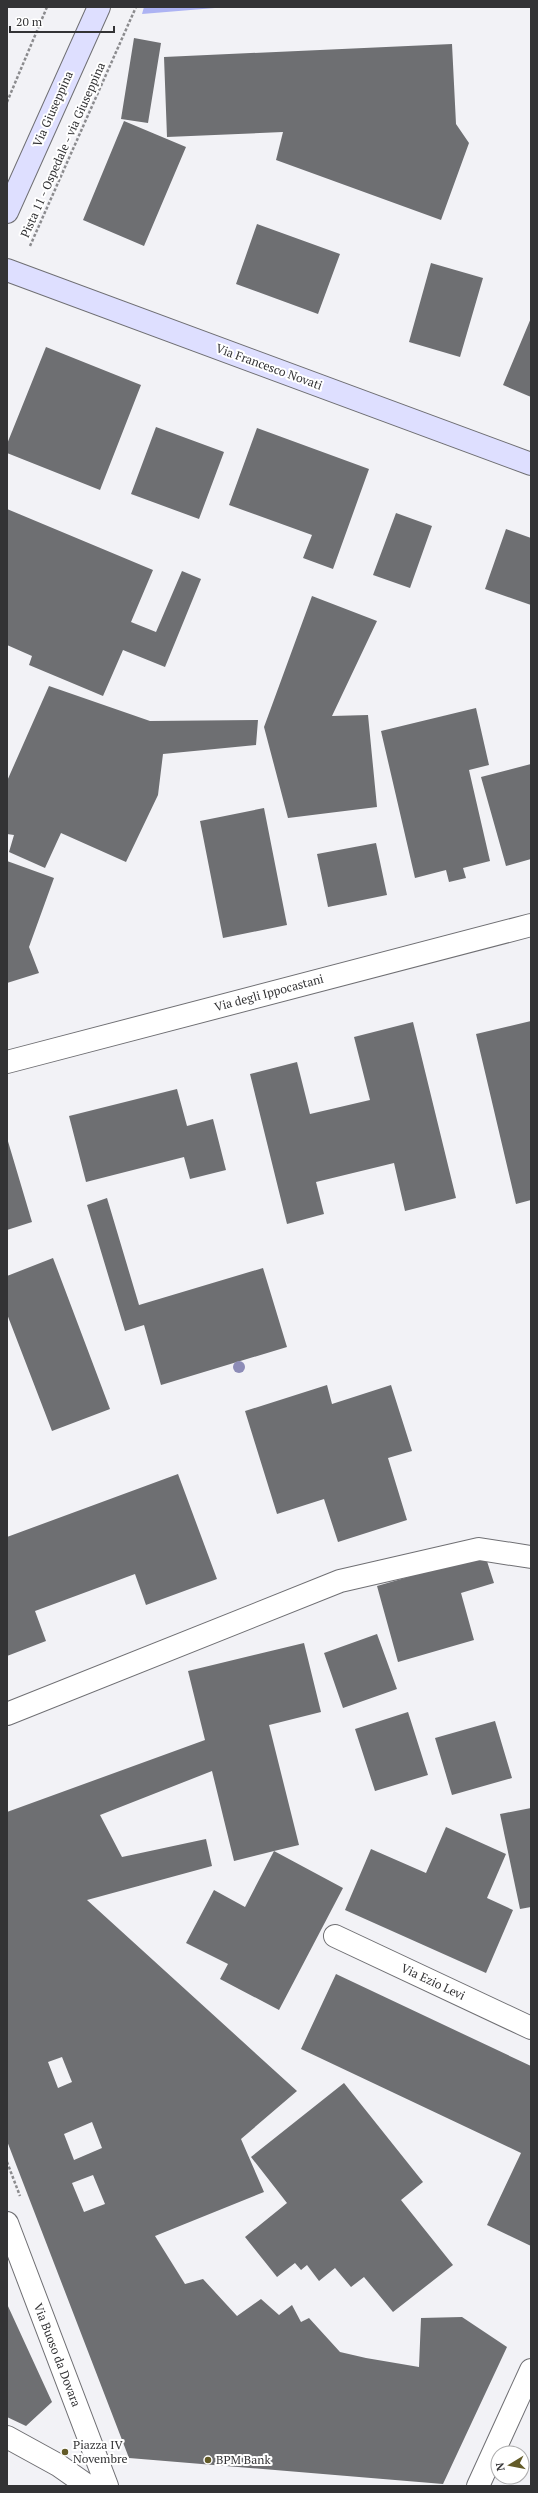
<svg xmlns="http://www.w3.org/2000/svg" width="538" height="2493" font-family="'PT Serif',serif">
	<rect width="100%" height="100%" fill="#f2f2f6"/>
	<!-- forest -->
	<path fill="#adb3f3" d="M144,7H227L142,14Z"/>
	<!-- building -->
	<path fill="#6e6f72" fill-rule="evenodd" d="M134,38L161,43L148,123L121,119Z
		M452,44L456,124L469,143L441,220L276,160L283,132L167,137L164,57Z
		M124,121L186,147L144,246L83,220Z
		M257,224L340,254L318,314L236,284Z
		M431,263L483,278L460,357L409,342Z
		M531,318V397L503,385Z
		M46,347L141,385L100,490L7,453V444Z
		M156,427L224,452L199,519L131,494Z
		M257,428L369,469L333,569L303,558L312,535L229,505Z
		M7,509L153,570L131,622L156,632L182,571L201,579L165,667L123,650L103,696L29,665L32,656L7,645Z
		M396,513L432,526L410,588L373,575Z
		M506,529L531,538V605L485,589Z
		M312,596L377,621L332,716L368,715L377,807L288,818L264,727Z
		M49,686L150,721L258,720L256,745L163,754L158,795L126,862L61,833L45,868L9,852L14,835L7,834V781Z
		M476,708L489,765L469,770L490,861L463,868L466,878L449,882L446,870L415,878L381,731Z
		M531,764V859L506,866L481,777Z
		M264,808L287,925L223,938L200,821Z
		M376,843L387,895L328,907L317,854Z
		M7,861L54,878L29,947L39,973L7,983Z
		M531,1021V1200L516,1204L476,1034Z
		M413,1022L456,1198L405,1211L394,1163L316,1182L324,1214L287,1224L250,1074L297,1062L310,1114L370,1100L354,1037Z
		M177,1089L187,1126L213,1119L226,1170L190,1179L184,1157L86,1182L69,1116Z
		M7,1138L32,1222L7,1230Z
		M107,1198L139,1305L263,1268L287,1347L161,1385L144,1325L125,1331L87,1205Z
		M53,1258L110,1409L52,1431L7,1314V1276Z
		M327,1385L332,1404L391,1385L412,1451L388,1458L407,1520L338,1542L324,1499L277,1514L245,1411Z
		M178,1474L217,1579L146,1605L135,1574L35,1611L46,1641L7,1656V1537Z
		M485,1555L494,1583L461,1593L474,1640L398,1662L377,1586Z
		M377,1634L397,1689L343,1708L324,1653Z
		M304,1643L321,1712L269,1725L299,1845L274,1851L343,1888L279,2010L220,1979L228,1964L186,1943L214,1890L245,1907L274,1851L234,1861L212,1771L100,1815L122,1857L206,1839L212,1866L87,1900L297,2091L241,2139L264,2192L155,2236L185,2284L203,2279L237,2316L261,2299L279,2315L292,2305L301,2322L309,2318L340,2352L366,2358L419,2367L421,2318L462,2317L507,2347L443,2484L129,2458L7,2141V1812L205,1740L188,1671ZM62,2057L72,2082L58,2088L48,2062ZM92,2122L102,2148L74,2160L64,2134ZM93,2175L105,2204L84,2212L72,2183Z
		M408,1712L428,1775L375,1791L355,1729Z
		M495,1721L512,1778L452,1795L435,1738Z
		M531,1808V1907L520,1909L500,1814Z
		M446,1827L506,1854L487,1898L513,1910L486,1973L345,1910L371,1849L426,1873Z
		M336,1974L531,2066V2246L487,2225L521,2153L301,2049Z
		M344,2083L423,2182L401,2200L453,2265L393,2312L364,2277L351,2287L335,2268L319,2281L307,2265L301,2270L295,2263L277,2277L245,2237L287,2203L251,2157Z
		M7,2304L52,2402L26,2426L7,2417Z"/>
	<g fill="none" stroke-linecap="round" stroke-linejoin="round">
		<!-- street casing -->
		<g stroke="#6f6f73" stroke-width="24">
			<path id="street" d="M7,1062L531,925
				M7,1714L340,1581L479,1549L531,1557
				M335,1936L531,2028
				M7,2223L107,2486
				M7,2437L58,2465L88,2486
				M478,2486L531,2370"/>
		</g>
		<!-- secondary casing -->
		<g stroke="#6f6f73" stroke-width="24">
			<path id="secondary" d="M7,212L99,7
				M7,270L531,464"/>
		</g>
		<!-- path -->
		<path stroke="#8b8b8e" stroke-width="2.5" stroke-dasharray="3 2" stroke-linecap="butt" d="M7,102L47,7
			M30,246L136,7
			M7,2162L20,2196"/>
		<!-- street -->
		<use href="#street" stroke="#fff" stroke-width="22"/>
		<!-- secondary -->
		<use href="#secondary" stroke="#dedfff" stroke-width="22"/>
	</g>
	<!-- trees -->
	<circle fill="#8d8cb7" cx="239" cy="1367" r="6"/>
	<!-- markers -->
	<g fill="#635b28" stroke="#fff" stroke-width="1.5">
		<circle cx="65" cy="2452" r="4"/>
		<circle cx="208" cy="2460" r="4"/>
	</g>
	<g text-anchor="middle" stroke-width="4" stroke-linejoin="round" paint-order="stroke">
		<!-- street labels -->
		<g font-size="12" fill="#333335" stroke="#fff">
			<text transform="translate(53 109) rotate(-66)" y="4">Via Giuseppina</text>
			<text transform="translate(63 150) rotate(-66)" y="4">Pista 11 - Ospedale - via Giuseppina</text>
			<text transform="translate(269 367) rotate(20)" y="4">Via Francesco Novati</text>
			<text transform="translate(269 993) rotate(-15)" y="4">Via degli Ippocastani</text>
			<text transform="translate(433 1982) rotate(25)" y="4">Via Ezio Levi</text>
			<text transform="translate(57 2355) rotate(69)" y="4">Via Buoso da Dovara</text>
		</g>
		<!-- poi labels -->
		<g font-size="12" fill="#333335" stroke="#fff" text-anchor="start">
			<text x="73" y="2449">Piazza IV<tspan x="73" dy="14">Novembre</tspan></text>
			<text x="216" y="2464">BPM Bank</text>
		</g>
	</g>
	<!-- border -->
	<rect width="538" height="2493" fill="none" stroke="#333335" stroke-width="16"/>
	<!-- north arrow -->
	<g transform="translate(510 2465) rotate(260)"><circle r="19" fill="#ffffff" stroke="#adadae"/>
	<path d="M0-3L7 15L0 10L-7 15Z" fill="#635b28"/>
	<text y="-6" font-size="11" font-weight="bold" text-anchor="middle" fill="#333335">N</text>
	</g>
	<!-- scale -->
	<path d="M10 26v6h104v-6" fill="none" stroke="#333335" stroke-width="2"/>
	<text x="16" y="26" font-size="12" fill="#333335" stroke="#ffffff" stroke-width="3" paint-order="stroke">20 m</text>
</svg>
